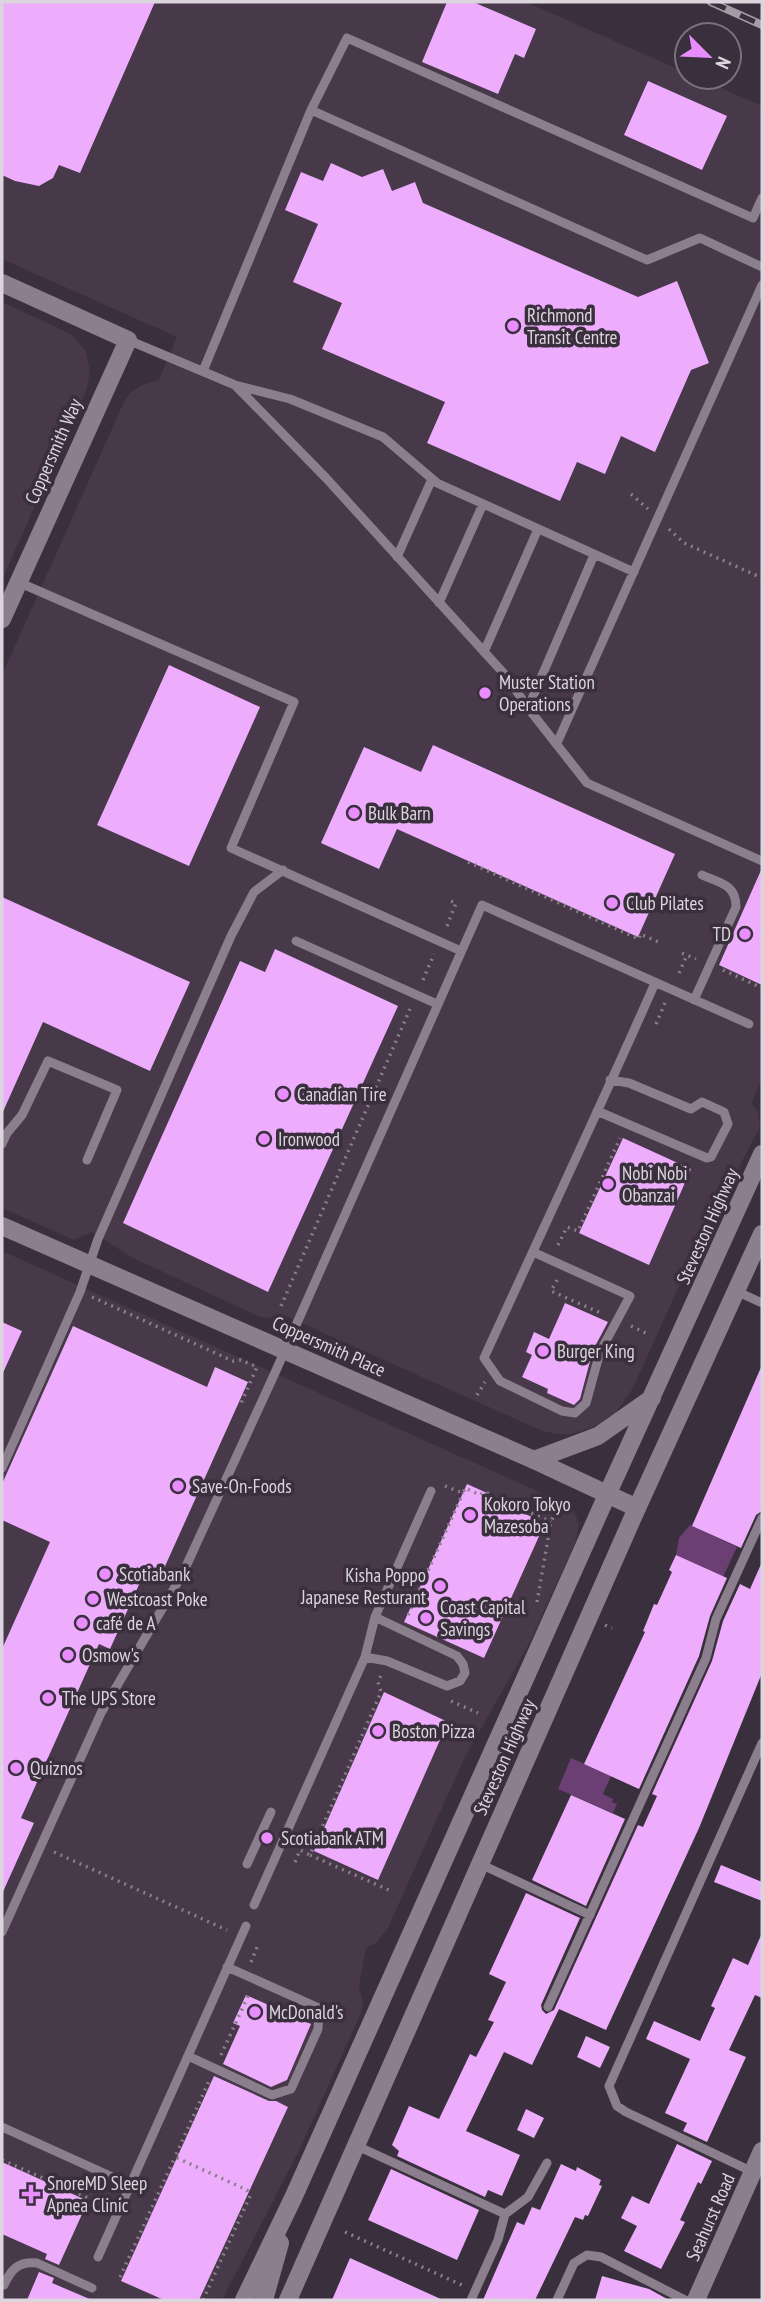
<svg xmlns="http://www.w3.org/2000/svg" width="764" height="2302" font-family="'PT Sans Narrow',sans-serif">
	<rect width="100%" height="100%" fill="#3a2f3d"/>
	<!-- built -->
	<path fill="#47384a" d="M2,2H526L687,73V77H696L762,106V1077L752,1103L758,1112L760,1127L695,1251L633,1388L615,1414L594,1427L572,1434H556L540,1430L281,1314L268,1318L260,1317L133,1258L92,1232L74,1240L2,1208V675L123,404L130,393L142,385L159,380L177,337L2,259Z
		M2,302L71,334L86,351L90,372L86,391L2,580Z
		M2,1251L564,1503L574,1511L579,1524L576,1541L531,1640L463,1761L387,1930L375,1944L366,1947L359,1987L363,2002L361,2013L300,2149L222,2300H2Z"/>
	<!-- green -->
	<path fill="#6b3f74" d="M690,1525L737,1547L723,1577L676,1555L679,1538Z
		M571,1758L611,1776L603,1794L613,1799L612,1802L617,1804L613,1813L558,1789Z"/>
	<!-- building -->
	<path fill="#edadfc" d="M2,2H155L80,173L59,165L53,178L39,186L15,181L2,175Z
		M447,2H473L536,29L524,58L515,54L498,94L422,62Z
		M648,81L727,116L702,170L624,135Z
		M331,163L362,177L383,169L392,191L415,182L423,203L638,297L677,281L709,363L691,370L655,452L621,436L605,474L577,462L560,501L427,443L445,402L322,349L342,303L293,282L318,224L285,210L301,172L323,181Z
		M169,665L260,707L189,866L97,825Z
		M433,745L675,854L638,937L397,829L379,869L321,843L364,747L421,772Z
		M762,868V985L719,965Z
		M2,897L190,982L150,1071L43,1022L2,1114Z
		M275,949L398,1006L268,1292L123,1223L240,961L265,972Z
		M623,1138L691,1169L649,1265L579,1233Z
		M565,1303L608,1322L593,1350L580,1399L574,1405L547,1393L548,1389L522,1377L532,1355L526,1352L534,1332L549,1339Z
		M2,1322L22,1331L2,1375Z
		M73,1326L207,1387L215,1367L248,1382L157,1584L142,1578L110,1649L99,1644L21,1818L34,1823L2,1894V1649L50,1542L2,1520V1484Z
		M762,1365V1511L756,1515L741,1548L692,1526Z
		M467,1484L487,1493L486,1496L545,1523L484,1658L404,1622Z
		M676,1555L727,1578L710,1616L699,1656L639,1789L584,1764L645,1632L643,1631L654,1604L657,1605L672,1572L669,1570Z
		M762,1562V1673L699,1828L606,2030L559,2009L532,2065L504,2052L466,2131L520,2155L502,2196L488,2190L485,2197L397,2156L399,2151L392,2145L409,2106L439,2119L470,2054L476,2057L494,2022L488,2020L506,1982L489,1974L526,1893L580,1918L541,2005L542,2010L546,2014L554,2010L638,1825L643,1827L657,1796L652,1794L712,1661L723,1621L740,1584L750,1589Z
		M384,1692L448,1722L378,1880L314,1851Z
		M571,1795L625,1819L586,1906L532,1880Z
		M721,1865L762,1882V1901L714,1882Z
		M762,1933V1998L755,1995L729,2050L746,2057L707,2142L683,2131L687,2123L665,2113L690,2059L646,2039L654,2021L700,2041L715,2008L711,2006L733,1958L748,1965Z
		M246,1995L311,2024L287,2080L271,2087L223,2064L240,2026L233,2023Z
		M586,2036L610,2047L600,2068L577,2057Z
		M214,2076L269,2101H276L288,2107L199,2300H164L121,2281Z
		M526,2109L544,2118L534,2138L517,2130Z
		M677,2144L712,2161L701,2184L698,2182L680,2220L685,2222L661,2269L624,2251L637,2226L621,2218L632,2196L649,2204Z
		M2,2162L88,2201L59,2265L45,2259L47,2254L2,2234Z
		M561,2164L576,2171L577,2167L601,2180L599,2185L602,2186L588,2216L585,2215L583,2220L575,2217L535,2300H483L517,2222L524,2225L532,2207L540,2210Z
		M391,2169L479,2210L457,2260L368,2220Z
		M350,2258L443,2300H332Z
		M39,2272L54,2278L52,2283L92,2300H27Z
		M602,2276L649,2289L669,2300H595Z"/>
	<g fill="none" stroke-linecap="round" stroke-linejoin="round">
		<!-- path -->
		<path stroke="#887f8a" stroke-width="3.5" stroke-dasharray="2 5" stroke-linecap="butt" d="M631,494L648,509
			M669,529L684,543L762,578
			M468,862L639,939L640,934L659,942
			M447,926L456,903L451,901
			M682,953L696,959
			M723,970L762,988
			M679,973L687,955
			M423,980L434,954
			M656,1024L665,1003
			M558,1245L567,1227L578,1231L620,1138
			M557,1280L551,1291L603,1314
			M92,1297L233,1361L241,1360L257,1367L242,1401V1407
			M281,1306L410,1009
			M631,1326L648,1334
			M477,1395L485,1382
			M445,1486L463,1493L465,1488L480,1495L485,1492L551,1522
			M537,1602L551,1522L558,1505
			M408,1615L463,1493
			M605,1625L612,1628
			M451,1701L478,1713
			M54,1852L227,1930
			M310,1855L391,1891
			M295,1862L300,1850L310,1855L381,1692L378,1682L381,1675
			M251,1962L258,1945
			M221,2055L248,1996
			M2,2160L104,2205
			M345,2232L464,2286
			M120,2277L175,2157
			M203,2300L250,2196L247,2190L175,2157L209,2081"/>
		<!-- service -->
		<path stroke="#8b7e8d" stroke-width="9" d="M311,110L647,260L700,238L762,267
			M128,340L235,385
			M203,371L311,110L347,38L753,218L762,198
			M397,557L432,479
			M634,572L437,483L383,437L290,399L235,385L326,478L507,677L528,708L587,783L762,861
			M18,582L294,702L231,848L461,951
			M439,603L483,504
			M484,652L538,529
			M528,708L594,555
			M557,743L762,285
			M296,941L437,1004
			M694,1000L736,907C736,884 720,883 702,875
			M597,1111L707,1158L711,1157L728,1124L724,1112L702,1102L691,1109L629,1083L610,1080
			M2,1144L7,1133L22,1115L48,1061L117,1090L87,1160
			M533,1252L630,1296L600,1352L586,1403L575,1413L562,1411L500,1381L484,1358C541,1233 600,1108 655,983
			M736,1291L762,1303
			M2,1468L80,1292L98,1239L231,936L254,892L283,870
			M365,1657L387,1661L447,1686L460,1681L465,1673L463,1664L457,1656L375,1617
			M247,1864L271,1812
			M480,1864L590,1915
			M254,1905L365,1657L375,1617L431,1491
			M2,1932L101,1713L182,1575L274,1375L482,905L749,1024
			M548,2007L706,1658L716,1619L762,1518
			M188,2056L272,2095L291,2089L318,2029L319,2008L227,1967
			M2,2127L130,2185
			M355,2145L505,2214
			M753,2172L626,2112L617,2106L609,2086L762,1743
			M98,2257L246,1926
			M4,2285C11,2269 19,2261 37,2263L92,2288
			M471,2300L498,2240L505,2214L528,2197L547,2163
			M557,2300L574,2263L587,2255L601,2257L685,2300"/>
		<!-- minor -->
		<path stroke="#8b7e8d" stroke-width="18" d="M2,283L128,340L2,619
			M2,1226L534,1460L637,1508
			M696,2300L762,2151"/>
		<!-- secondary -->
		<path stroke="#8b7e8d" stroke-width="18" d="M534,1460L598,1436L652,1398
			M244,2300L294,2196L607,1495L762,1154
			M264,2300L280,2243
			M288,2300L637,1508L762,1234"/>
		<!-- rail casing -->
		<g stroke="#a39ba6" stroke-width="8">
			<path id="rail" d="M711,2L762,25"/>
		</g>
		<!-- rail -->
		<use href="#rail" stroke="#3a2f3d" stroke-width="5" stroke-dasharray="16" stroke-linecap="butt"/>
	</g>
	<!-- markers -->
	<g fill="#e98dfe" stroke="#3a2f3d" stroke-width="2.5">
		<circle cx="513" cy="326" r="7"/>
		<circle cx="485" cy="693" r="7"/>
		<circle cx="354" cy="813" r="7"/>
		<circle cx="612" cy="903" r="7"/>
		<circle cx="745" cy="934" r="7"/>
		<circle cx="283" cy="1094" r="7"/>
		<circle cx="264" cy="1139" r="7"/>
		<circle cx="608" cy="1184" r="7"/>
		<circle cx="543" cy="1351" r="7"/>
		<circle cx="178" cy="1486" r="7"/>
		<circle cx="470" cy="1515" r="7"/>
		<circle cx="105" cy="1574" r="7"/>
		<circle cx="440" cy="1586" r="7"/>
		<circle cx="93" cy="1599" r="7"/>
		<circle cx="426" cy="1618" r="7"/>
		<circle cx="82" cy="1623" r="7"/>
		<circle cx="68" cy="1655" r="7"/>
		<circle cx="48" cy="1698" r="7"/>
		<circle cx="378" cy="1731" r="7"/>
		<circle cx="16" cy="1768" r="7"/>
		<circle cx="267" cy="1838" r="7"/>
		<circle cx="255" cy="2012" r="7"/>
		<path d="M27.5 2183.5h7v7h7v7h-7v7h-7v-7h-7v-7h7z"/>
	</g>
	<g text-anchor="middle" stroke-width="7" stroke-linejoin="round" paint-order="stroke">
		<!-- poi labels -->
		<g font-size="19" fill="#dcd5de" stroke="#3a2f3d" text-anchor="start">
			<text x="527" y="322">Richmond<tspan x="527" dy="22">Transit Centre</tspan></text>
			<text x="499" y="689">Muster Station<tspan x="499" dy="22">Operations</tspan></text>
			<text x="368" y="820">Bulk Barn</text>
			<text x="626" y="910">Club Pilates</text>
			<text x="731" y="941" text-anchor="end">TD</text>
			<text x="297" y="1101">Canadian Tire</text>
			<text x="278" y="1146">Ironwood</text>
			<text x="622" y="1180">Nobi Nobi<tspan x="622" dy="22">Obanzai</tspan></text>
			<text x="557" y="1358">Burger King</text>
			<text x="192" y="1493">Save-On-Foods</text>
			<text x="484" y="1511">Kokoro Tokyo<tspan x="484" dy="22">Mazesoba</tspan></text>
			<text x="119" y="1581">Scotiabank</text>
			<text x="426" y="1582" text-anchor="end">Kisha Poppo<tspan x="426" dy="22">Japanese Resturant</tspan></text>
			<text x="107" y="1606">Westcoast Poke</text>
			<text x="440" y="1614">Coast Capital<tspan x="440" dy="22">Savings</tspan></text>
			<text x="96" y="1630">café de A</text>
			<text x="82" y="1662">Osmow's</text>
			<text x="62" y="1705">The UPS Store</text>
			<text x="392" y="1738">Boston Pizza</text>
			<text x="30" y="1775">Quiznos</text>
			<text x="281" y="1845">Scotiabank ATM</text>
			<text x="269" y="2019">McDonald's</text>
			<text x="47" y="2190">SnoreMD Sleep<tspan x="47" dy="22">Apnea Clinic</tspan></text>
		</g>
		<!-- street labels -->
		<g font-size="19" fill="#dcd5de" stroke="#3a2f3d">
			<text transform="translate(53 451) rotate(-66)" y="7">Coppersmith Way</text>
			<text transform="translate(707 1226) rotate(-66)" y="7">Steveston Highway</text>
			<text transform="translate(329 1346) rotate(24)" y="7">Coppersmith Place</text>
			<text transform="translate(504 1757) rotate(-66)" y="7">Steveston Highway</text>
			<text transform="translate(710 2217) rotate(-66)" y="7">Seahurst Road</text>
		</g>
	</g>
	<!-- border -->
	<rect width="764" height="2302" fill="none" stroke="#dcd5de" stroke-width="7"/>
	<!-- north arrow -->
	<g transform="translate(708 56) rotate(114)"><circle r="33" fill="#3a2f3d" stroke="#7b717d" stroke-width="2"/>
	<path d="M0-5L12 26L0 18L-12 26Z" fill="#e98dfe"/>
	<text y="-10" font-size="19" font-weight="bold" text-anchor="middle" fill="#dcd5de">N</text>
	</g>
</svg>
